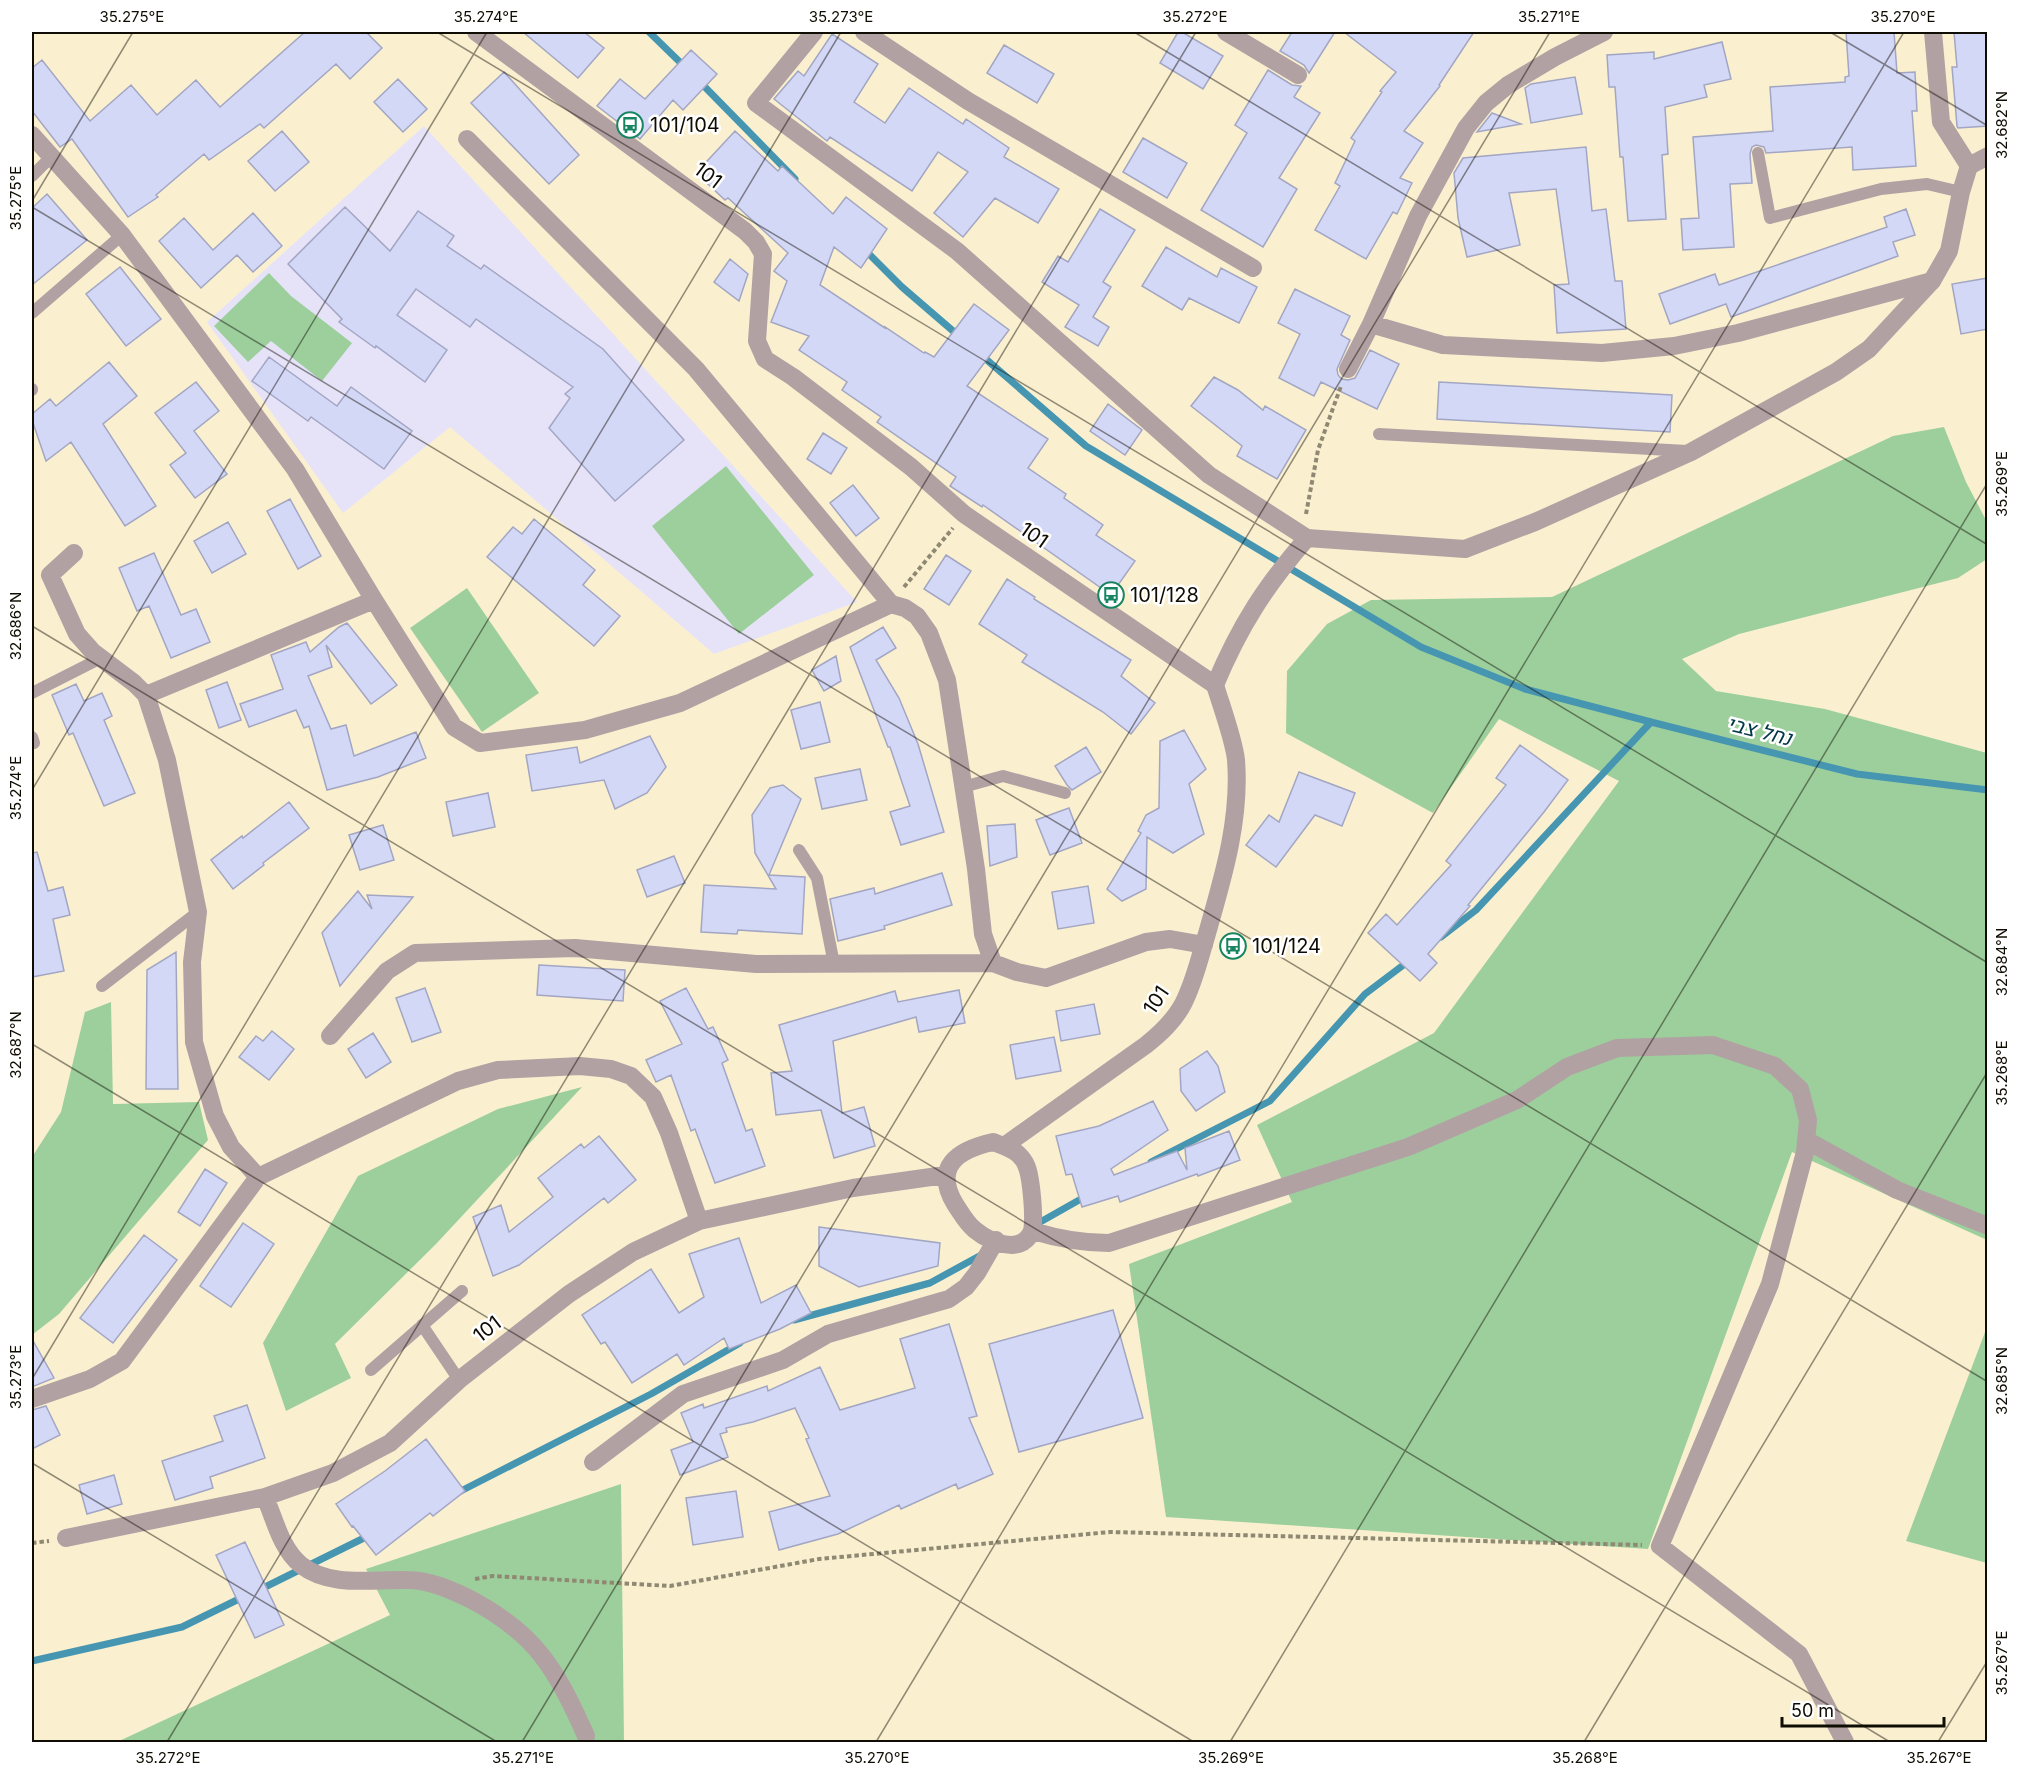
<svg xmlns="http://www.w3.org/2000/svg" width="2019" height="1774" font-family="Inter,Heebo,sans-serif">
	<rect width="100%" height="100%" fill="#faf0d0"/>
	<!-- education -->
	<path fill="#e6e3f9" d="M424,126L857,602L714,654L450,427L343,513L207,322Z"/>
	<!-- green -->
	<path fill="#9dcf9d" d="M269,273L291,296L352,343L322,381L271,341L248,362L214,326Z
		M1944,427L1966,482L1987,522V559L1958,578L1739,634L1682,659L1716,691L1825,709L1987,753V1240L1792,1152L1648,1549L1166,1517L1129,1264L1292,1202L1257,1125L1434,1033L1619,781L1499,719L1433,813L1286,733L1287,671L1327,624L1371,600L1552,597L1893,436Z
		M726,466L814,575L739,634L652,526Z
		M467,588L539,693L482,732L410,628Z
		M111,1002L113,1104L199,1102L208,1140L59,1314L32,1335V1157L61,1112L85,1012Z
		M582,1087L436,1244L335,1344L351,1378L286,1411L263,1343L358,1176L498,1109Z
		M1987,1327V1563L1906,1541Z
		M621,1484L624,1742H117L390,1615L366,1569Z"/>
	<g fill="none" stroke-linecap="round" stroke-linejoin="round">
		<!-- stream -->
		<path stroke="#4796b1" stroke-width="7" d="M649,32L686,68
			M700,82L795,179
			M864,249L902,287L960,337
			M980,354L1086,446L1421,647L1525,689L1651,722L1857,774L1988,790
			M1441,937L1476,910L1651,722
			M1151,1162L1270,1101L1365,994L1410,960
			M1035,1225L1088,1195
			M794,1320L930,1283L983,1254
			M455,1494L651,1394L740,1343
			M259,1590L370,1535
			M32,1661L182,1627L243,1597"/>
	</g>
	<!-- building -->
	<path fill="#d4d8f7" stroke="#a2a6c3" stroke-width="1.5" d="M305,32H366L382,48L350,79L336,64L264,128L260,124L209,160L204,154L156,195L158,197L128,217L72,139L60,147L32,111V68L42,60L90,121L131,85L157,115L196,80L220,107Z
		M523,32H584L604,48L578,78Z
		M1178,32H1182L1223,56L1203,89L1160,63Z
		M1292,32H1335L1309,73L1304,65L1280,51Z
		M1344,32H1474L1439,85L1440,86L1404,131L1423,143L1400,178L1412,183L1397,214L1393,212L1366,259L1315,230L1340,186L1335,183L1355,141L1351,138L1382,92L1380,91L1396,72Z
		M1846,32H1894L1897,73L1915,72L1917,111H1912L1916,166L1853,170L1852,147L1766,153L1764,147L1756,145L1752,147L1750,154L1752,183L1730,184L1734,247L1683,250L1681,219L1699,218L1693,137L1773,131L1770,87L1845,82V77L1849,76Z
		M1954,32H1987L1988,126L1958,128L1957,126L1952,67H1957Z
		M832,34L878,64L854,102L885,123L909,88L963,124L966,119L1009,148L1004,157L1059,189L1038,223L995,198L963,237L934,213L968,172L938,152L912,191L830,137L827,141L774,99L798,71L804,76Z
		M1722,42L1731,79L1704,85L1707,97L1665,107L1668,154L1662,155L1666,219L1628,221L1623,157H1620L1615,87H1609L1607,55L1654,52V59Z
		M1004,45L1054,74L1037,103L987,73Z
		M691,50L717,74L683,110L673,100L640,139L597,106L620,79L645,99Z
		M1268,70L1292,85L1301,86L1294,97L1320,113L1279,178L1297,189L1263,247L1201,210L1247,133L1235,125Z
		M504,72L579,155L549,184L471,103Z
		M1575,77L1582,114L1531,123L1525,88L1531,84Z
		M398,79L427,109L403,132L374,102Z
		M1492,113L1521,124L1477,132Z
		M282,131L309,162L275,191L248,161Z
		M735,131L778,171L782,166L833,214L846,197L887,229L861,268L834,247L820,285L885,328V327L924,353L925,352L934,357L974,304L1009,330L967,386L1048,439L1028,468L1066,494L1064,498L1103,525L1096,535L1135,561L1111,595L983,505L982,507L950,486L956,477L877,422L881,417L842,390L847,382L799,350L809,336L771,322L787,281L774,271L788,253L728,198L725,200L696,173Z
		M1143,138L1187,163L1167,198L1123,172Z
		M1586,147L1592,211L1606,209L1615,281H1622L1626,329L1557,333L1554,285L1569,284L1556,189L1509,193L1520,245L1467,257L1458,218L1454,173L1463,158Z
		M47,194L87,240L32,285V208Z
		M345,207L390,251L418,211L454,236L447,246L481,269L484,265L603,349L684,440L615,501L549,428L570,398L565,394L573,387L476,319L470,327L416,289L397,315L447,350L425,382L376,346L375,348L339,322L342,319L288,264Z
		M1100,209L1135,230L1103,282L1111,287L1093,317L1109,327L1098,346L1065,327L1079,305L1042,282L1058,256L1068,262Z
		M1906,209L1915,235L1893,242L1898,256L1731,317L1726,304L1670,324L1659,294L1715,274L1719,285L1887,227L1884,217Z
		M253,213L282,246L253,272L237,255L201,288L159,241L184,218L213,250Z
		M1166,247L1217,277L1221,268L1257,287L1239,323L1189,298L1182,310L1142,286Z
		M730,259L748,274L739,301L714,282Z
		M120,267L161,319L126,346L86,294Z
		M1988,278V329L1961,334L1952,284Z
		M1295,289L1350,316L1341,335L1350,340L1337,369L1338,375L1342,379L1348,380L1355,378L1370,350L1399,364L1377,409L1321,382L1314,396L1279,378L1300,334L1278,323Z
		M269,357L337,406L351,387L412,431L384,469L311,417L308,421L252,381Z
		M109,362L137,396L103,424L156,506L125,526L71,442L46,461L32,420V414L50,399L56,406Z
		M1214,377L1238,390L1263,410L1265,406L1306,430L1277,479L1237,456L1242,446L1191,406Z
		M196,382L219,411L194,431L227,474L195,498L170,465L186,453L155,413Z
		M1439,382L1672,395L1670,432L1437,419Z
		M1108,404L1142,430L1125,455L1090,431Z
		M823,433L847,448L831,474L807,459Z
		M853,485L879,518L856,536L830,503Z
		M290,499L321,556L298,569L267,511Z
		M534,519L595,570L583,585L620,616L594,646L487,557L513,527L522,534Z
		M228,522L246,554L212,573L194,541Z
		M154,553L181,615L196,609L210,642L171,658L149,606L137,611L119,568Z
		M946,555L971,571L949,605L924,589Z
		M1007,579L1035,597L1034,599L1131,660L1121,676L1155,703L1131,734L1103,712L1022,662L1027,655L979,624Z
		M347,623L397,685L371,704L326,645L332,667L308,676L331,729L346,725L354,756L416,732L426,758L378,777L327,790L309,726L304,728L296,710L249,727L240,704L283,689L271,655L306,642L310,652L339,627Z
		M883,627L896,648L876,660L899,698L918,744L944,832L901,845L890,812L910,806L890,747H888L850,647Z
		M836,656L841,681L824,691L812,670Z
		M227,682L241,720L219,728L206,690Z
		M76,684L84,701L102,693L112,716L104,720L135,793L104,806L73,733L69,735L52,695Z
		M820,702L830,742L801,749L791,710Z
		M1184,730L1206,769L1189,784L1204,834L1173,853L1147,837L1146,889L1122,901L1107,889L1141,833L1138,831L1146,815L1159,808L1160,741Z
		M650,736L666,767L647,793L615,809L604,780L532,791L526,755L577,747L580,763Z
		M1520,745L1568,780L1544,812L1468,905L1470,906L1428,954L1437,963L1420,981L1368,933L1386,914L1397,925L1451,865L1446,861L1506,785L1496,778Z
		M1086,747L1101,772L1072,790L1067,785L1055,766Z
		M860,769L867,800L822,809L815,778Z
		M1299,772L1355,793L1342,826L1315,815L1276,867L1246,845L1269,815L1279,822Z
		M783,785L801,799L769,875L805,877L802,934L738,930L737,934L701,932L704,885L776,889L755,853L752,815L770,788Z
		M488,793L495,827L453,836L446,802Z
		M289,802L309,828L263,863L264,865L233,889L211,860L242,836L243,838Z
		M1069,808L1082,843L1050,855L1036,820Z
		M1015,824L1017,857L990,866L987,826Z
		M383,825L394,860L360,870L349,835Z
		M37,852L48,891L63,887L70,915L53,919L64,971L32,977V853Z
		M674,856L685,883L647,897L637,870Z
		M942,873L952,905L884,926L885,929L838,941L830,899L874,888L875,894Z
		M1088,886L1094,923L1058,929L1052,892Z
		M358,891L372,909L367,895L413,897L340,986L322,933Z
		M176,952L178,1089H146L147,970Z
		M539,965L625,970L623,1001L537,995Z
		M425,988L441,1032L412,1042L396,998Z
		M686,988L708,1029L713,1027L728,1060L722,1063L746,1131L752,1129L765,1166L715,1183L695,1129L691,1131L671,1075L656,1082L646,1060L682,1044L660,1001Z
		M959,990L965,1023L919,1032L916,1017L833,1041L842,1113L864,1107L875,1146L834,1158L821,1110L776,1115L771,1073L792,1071L779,1025L895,991L898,1002Z
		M1094,1004L1100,1034L1061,1041L1056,1011Z
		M272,1031L294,1049L269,1080L239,1057L256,1036L263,1041Z
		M373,1033L391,1062L366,1078L348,1049Z
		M1054,1037L1061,1071L1016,1079L1010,1045Z
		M1207,1051L1218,1066L1225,1092L1196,1111L1181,1091L1180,1069Z
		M1153,1101L1168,1130L1111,1169L1114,1175L1177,1151L1187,1170L1185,1148L1229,1131L1240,1160L1198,1176L1197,1174L1120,1202L1118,1196L1082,1207L1072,1174L1066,1175L1056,1136L1099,1126Z
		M599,1136L636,1180L608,1203L604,1198L519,1265L493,1276L473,1217L501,1205L509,1232L553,1197L538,1178L581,1144L584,1148Z
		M205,1169L227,1183L200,1226L178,1212Z
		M243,1223L274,1244L231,1307L200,1286Z
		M819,1227L940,1243L938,1266L859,1287L819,1266Z
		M144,1235L177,1260L113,1343L80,1318Z
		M739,1238L761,1303L796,1285L811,1313L780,1329L729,1349L724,1338L684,1365L677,1354L632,1383L605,1342L601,1344L582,1315L651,1269L679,1313L704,1297L689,1254Z
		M1113,1310L1143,1418L1019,1452L989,1344Z
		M949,1324L977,1416L969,1418L993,1474L958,1489L956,1484L901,1509L899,1505L838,1534L779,1550L769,1512L830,1496L806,1439L809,1438L795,1408L753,1422L726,1428L727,1432L720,1434L728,1457L680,1475L671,1450L693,1442L681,1413L703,1404L704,1408L767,1386L768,1391L820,1367L840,1410L915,1388L900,1339Z
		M32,1339L54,1378L32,1387Z
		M247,1405L265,1458L210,1477L213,1488L175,1500L162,1461L223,1441L214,1416Z
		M46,1406L60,1435L32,1449V1410Z
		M426,1439L465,1491L433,1516L430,1513L376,1555L353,1526L352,1527L336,1504L385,1471Z
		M114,1475L122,1504L87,1514L79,1485Z
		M736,1491L743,1537L693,1545L686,1498Z
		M245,1542L284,1625L255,1638L216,1555Z"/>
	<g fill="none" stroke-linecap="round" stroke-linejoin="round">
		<!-- path -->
		<path stroke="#8f8973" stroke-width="4" stroke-dasharray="4.5 3" stroke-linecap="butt" d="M1306,514L1318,450L1341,386
			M904,587L953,528
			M32,1543L49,1541
			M475,1579L493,1576L670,1586L819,1559L1110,1532L1642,1545"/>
		<!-- service -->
		<path stroke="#b1a1a3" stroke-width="12" d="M1758,153L1770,218L1881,189L1927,184L1961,192
			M32,176L51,157
			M32,313L122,235
			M32,389V390
			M1379,434L1687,451
			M32,693L101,658
			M32,737L34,743
			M963,787L1003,776L1065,793
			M799,850L817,878L834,964
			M102,986L198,912
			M422,1325L459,1380
			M371,1370L462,1291"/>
		<!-- minor -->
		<path stroke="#b1a1a3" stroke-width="18" d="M814,32L756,103L957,251L1209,475L1307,538
			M864,32L968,101L1253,268
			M1226,32L1298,75
			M1933,32L1941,122L1969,166
			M32,135L122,235L295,469L374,600L454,727L480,743L585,730L680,703L891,604
			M467,139L696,369L891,604L905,608L917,616L929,633L947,680L976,869L983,934L993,963L1017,972L1046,978L1146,942L1170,939L1204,945
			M1371,324L1443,345L1602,353L1674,346L1738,333L1932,281
			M1348,369L1371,324L1418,216L1466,128L1486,103L1508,85L1555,57L1604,32
			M74,553L50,575L77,634L93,652L134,683L146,695L167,760L198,912L192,962L194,1042L215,1116L231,1147L258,1177
			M146,695L374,600
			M330,1036L387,971L415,953L575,948L756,964L993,963
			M1806,1140L1897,1190L1988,1226
			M993,1142C1001,1145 1011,1148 1018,1154C1020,1156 1025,1162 1026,1165C1031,1175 1036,1224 1031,1233C1020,1255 990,1242 975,1230C967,1224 961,1213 955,1204C933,1167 957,1150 993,1142Z
			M1004,1146L1146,1045C1161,1033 1174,1021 1183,1004C1193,985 1198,964 1204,944C1221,884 1241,823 1236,760C1234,740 1221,705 1215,685
			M1033,1231C1059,1239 1082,1243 1109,1243L1408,1147L1517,1100L1567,1067L1617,1048L1713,1045L1775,1066L1800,1089L1808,1120L1805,1152L1770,1284L1660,1546L1799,1654L1845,1742
			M32,1399L90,1379L122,1361L258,1177L458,1081L498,1070L580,1066L611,1069L631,1076L653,1097L669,1133L699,1221
			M593,1462L683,1394L783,1360L828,1334L949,1299L966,1287L977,1273L996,1240
			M265,1497C275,1520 281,1549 301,1565C330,1588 373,1579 407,1580C429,1580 449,1589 468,1598C536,1633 556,1669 586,1736
			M66,1538L265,1497L333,1473L390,1443L459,1380L569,1294L633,1252L699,1221L853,1188L945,1175"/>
		<!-- tertiary -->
		<path stroke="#b1a1a3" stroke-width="18" d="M476,32L745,231L756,242L763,254L757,341L765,359L793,377L911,467L964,514L1215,685C1240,625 1265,587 1307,538L1465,549L1535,522L1691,452L1836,372L1869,349L1932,281L1949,251L1961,192L1969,166L1988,156"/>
	</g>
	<!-- ticks -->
	<path fill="none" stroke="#0f0c03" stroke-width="1.5" stroke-opacity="0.45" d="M437,32L1988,963M1134,32L1988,545M1830,32L1988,126M32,201L133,32M32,207L1988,1382M32,626L1890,1742M32,790L487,32M32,1044L1194,1742M32,1379L841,32M32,1463L497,1742M167,1742L1196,32M522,1742L1550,32M876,1742L1904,32M1230,1742L1988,482M1584,1742L1988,1071M1938,1742L1988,1660"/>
	<!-- icons -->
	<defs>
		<g id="bus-ring" transform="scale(1.35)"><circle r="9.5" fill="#fff" stroke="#178462" stroke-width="1.5"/><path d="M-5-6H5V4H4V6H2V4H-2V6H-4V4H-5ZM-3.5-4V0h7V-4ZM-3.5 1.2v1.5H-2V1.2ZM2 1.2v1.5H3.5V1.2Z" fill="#178462"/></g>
	</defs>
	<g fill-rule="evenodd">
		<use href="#bus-ring" x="630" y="125"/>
		<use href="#bus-ring" x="1111" y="595"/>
		<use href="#bus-ring" x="1233" y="946"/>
	</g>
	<g text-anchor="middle" stroke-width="5" stroke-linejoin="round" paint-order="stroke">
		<!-- poi labels -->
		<g font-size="20" fill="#0f0c03" stroke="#fff" text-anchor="start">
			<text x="650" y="132">101/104</text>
			<text x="1130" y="602">101/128</text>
			<text x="1252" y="953">101/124</text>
		</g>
		<!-- street labels -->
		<g font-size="20" fill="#0f0c03" stroke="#fff">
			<text transform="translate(708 175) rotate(37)" y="7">101</text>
			<text transform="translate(1034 535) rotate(35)" y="7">101</text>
			<text transform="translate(1156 1000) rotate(-56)" y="7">101</text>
			<text transform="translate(487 1329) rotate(-38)" y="7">101</text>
		</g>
		<!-- water labels -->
		<g font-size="21" font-style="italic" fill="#013749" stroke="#fff">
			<text transform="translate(1759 731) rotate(14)" y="7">נחל צבי</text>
		</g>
	</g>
	<!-- border -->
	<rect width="2019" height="1774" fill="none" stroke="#ffffff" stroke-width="66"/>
	<!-- scale -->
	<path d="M1782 1717v9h162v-9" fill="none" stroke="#0f0c03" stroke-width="3"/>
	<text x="1791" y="1717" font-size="18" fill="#0f0c03" stroke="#ffffff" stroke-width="4.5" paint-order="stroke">50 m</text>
	<rect x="33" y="33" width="1953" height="1708" fill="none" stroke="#0f0c03" stroke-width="2"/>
	<g font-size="15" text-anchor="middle" fill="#0f0c03">
		<text x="132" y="22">35.275°E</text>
		<text x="486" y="22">35.274°E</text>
		<text x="841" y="22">35.273°E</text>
		<text x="1195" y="22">35.272°E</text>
		<text x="1549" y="22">35.271°E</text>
		<text x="1903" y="22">35.270°E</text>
		<text transform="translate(2002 125) rotate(-90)" y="5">32.682°N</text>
		<text transform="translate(16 198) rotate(-90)" y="5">35.275°E</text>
		<text transform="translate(2002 484) rotate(-90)" y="5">35.269°E</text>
		<text transform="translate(16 626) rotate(-90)" y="5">32.686°N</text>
		<text transform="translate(16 788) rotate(-90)" y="5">35.274°E</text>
		<text transform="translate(2002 962) rotate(-90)" y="5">32.684°N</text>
		<text transform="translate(16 1045) rotate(-90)" y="5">32.687°N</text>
		<text transform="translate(2002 1073) rotate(-90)" y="5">35.268°E</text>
		<text transform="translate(16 1377) rotate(-90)" y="5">35.273°E</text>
		<text transform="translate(2002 1381) rotate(-90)" y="5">32.685°N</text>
		<text transform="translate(2002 1663) rotate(-90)" y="5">35.267°E</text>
		<text x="168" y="1763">35.272°E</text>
		<text x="523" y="1763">35.271°E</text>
		<text x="877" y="1763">35.270°E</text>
		<text x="1231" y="1763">35.269°E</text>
		<text x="1585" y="1763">35.268°E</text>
		<text x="1939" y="1763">35.267°E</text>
	</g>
</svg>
